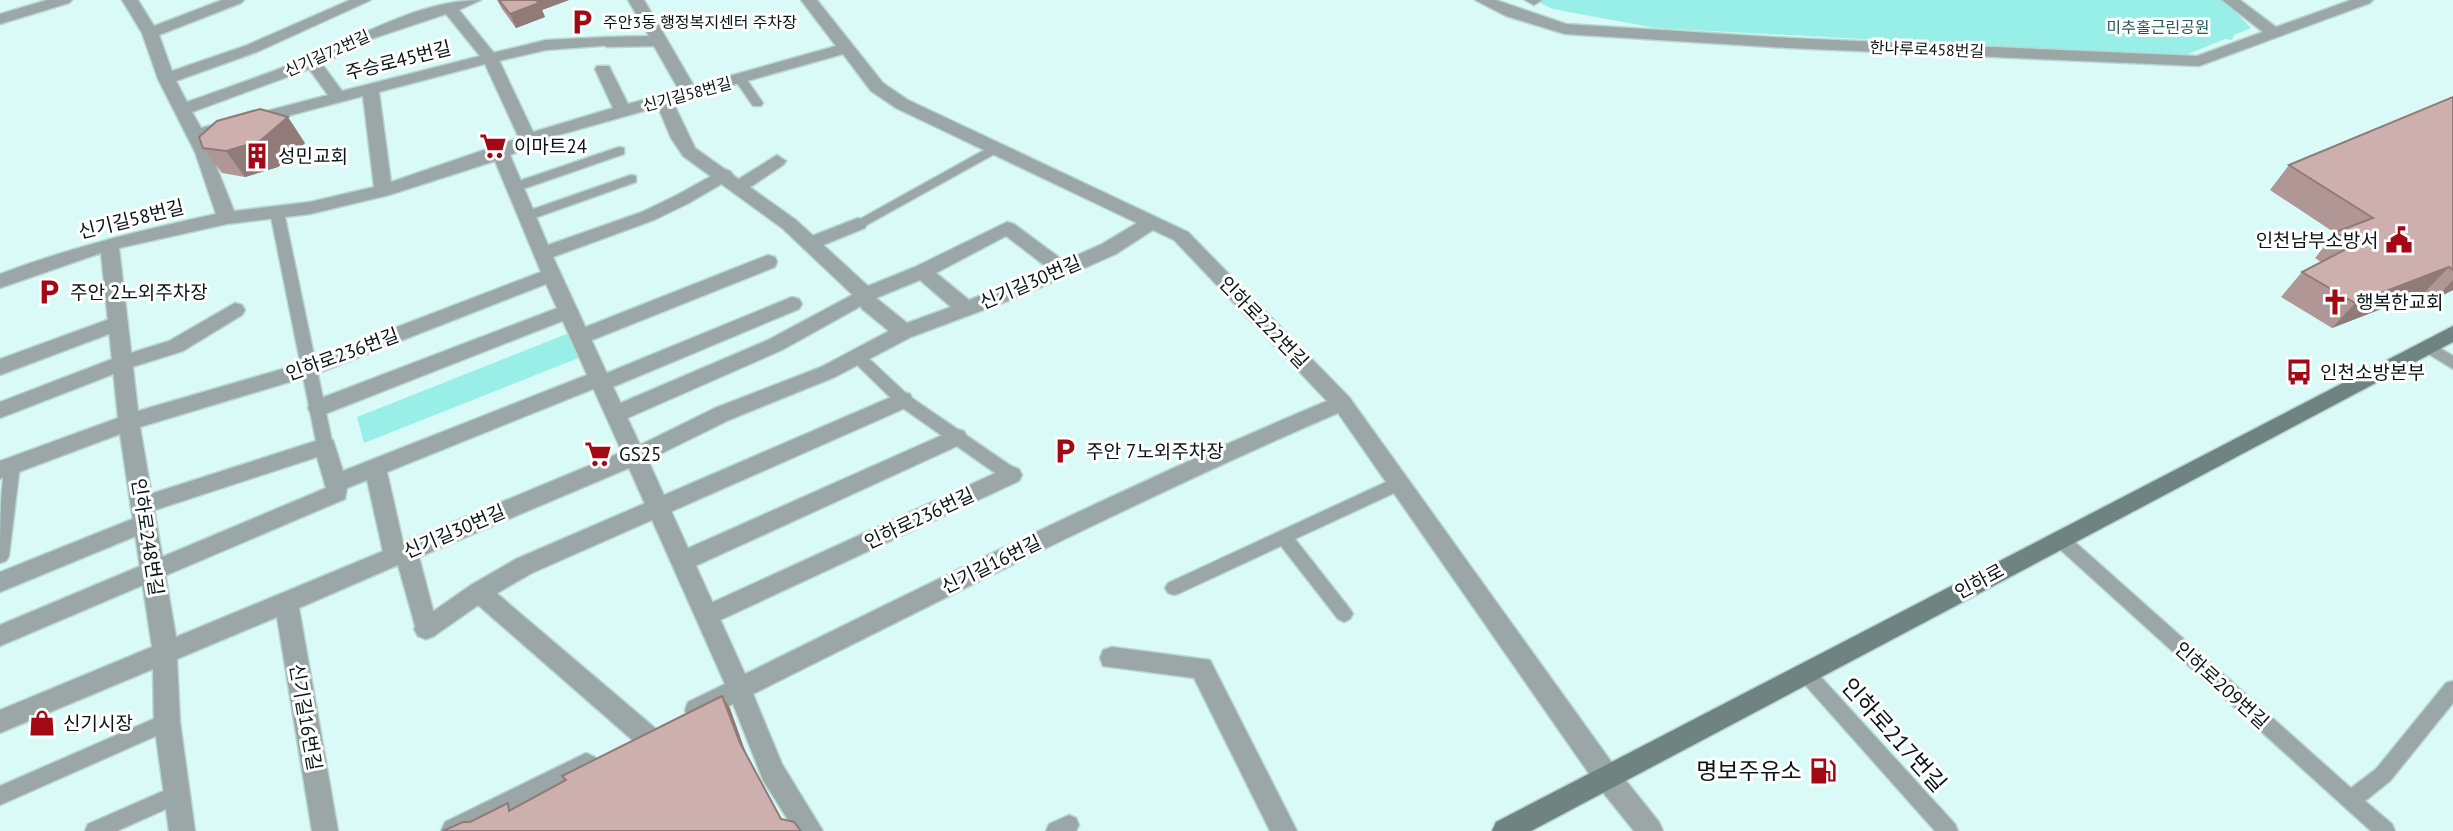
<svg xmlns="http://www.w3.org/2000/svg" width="2453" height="831" font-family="'PT Sans','Noto Sans KR',sans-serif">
	<rect width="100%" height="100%" fill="#d9faf6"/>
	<!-- green -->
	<path fill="#98efe7" d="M1533,0H2224L2251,28L2234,35L2232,40L2225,39L2183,56L1655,28L1553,9Z
		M569,333L581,357L364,443L357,417Z"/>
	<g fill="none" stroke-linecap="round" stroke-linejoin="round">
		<!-- service casing -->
		<g stroke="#b8d6d2" stroke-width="3">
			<path id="service" d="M741,76L745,77L763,103L761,106H753L735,80Z
				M995,144L1002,148L1000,151L863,227H853L851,224Z
				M619,147L624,148V154L520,190H510L508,187L510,184Z
				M631,175L636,176V182L532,219H522L520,216L522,213Z
				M277,207L284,212L333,446L331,450H319L317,446L270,212Z
				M2427,340L2453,356V369L2422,350L2419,346Z
				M858,351L863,353L909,396L1017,470L1019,475L1017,480H1005L897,404L853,361L850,357Z
				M12,459L18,460L20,465L9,556L6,561L0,563C0,534 0,486 6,460Z
				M1399,476L1405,478L1407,483L1405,488L1295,539L1350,609L1353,614L1350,619L1344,622L1338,619L1281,546L1180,593L1174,595L1168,593L1165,588L1168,583Z
				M2060,532L2066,534L2351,788L2376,769L2446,683L2453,681V703L2390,781L2365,801L2392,824L2395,831H2371L2054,544L2052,539L2054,534Z
				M1805,664L1811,666L1955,824L1958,831H1935L1799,678L1796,672L1799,666Z
				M167,713L174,716L176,722L174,728L0,805V786Z
				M177,785L184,787L187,794L184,801L117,831H85L88,824Z
				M1069,815L1076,818L1079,825L1076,831H1046L1049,824Z"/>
		</g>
		<!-- pedestrian casing -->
		<g stroke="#b8d6d2" stroke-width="3">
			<path id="pedestrian" d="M607,37L615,42L613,45L546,50L490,63L482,58L484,55L546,40Z
				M777,155L786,161L783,165L746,190H734L731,186L734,182Z
				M724,169L730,171L733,175L730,179L689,203H677L674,199L677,195Z
				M858,218L865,220L867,224L865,228L811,250L804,249L802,244L804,239Z
				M768,255L775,257L777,262L775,267L587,342L580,344L573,342L570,337L573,332Z
				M865,288L872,290L875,295L872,300L782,350L623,420L616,422L609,420L606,414L609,408L768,340Z
				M792,297L799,299L802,304L799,309L608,389L601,392L593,389L387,472L406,556L403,563L395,566L387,563L384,556L367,480L347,488L345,499L0,646V625L326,488L317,457L143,514L135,511L132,505L135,499L325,438L333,440L343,471L592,373L599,370L607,373Z
				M235,303L242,305L245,310L242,315L183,351L129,368L0,418V402L115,358L169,341Z
				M568,304L575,306L578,311L575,316L325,414L318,416L311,414L308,408L311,402Z
				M118,316L125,318L128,323L125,328L0,375V359Z
				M903,392L910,394L913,400L910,406L532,573L487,599L434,636L426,639L418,636L414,629L418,622L471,585L516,559Z
				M956,429L964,431L967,437L964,443L691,568L683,571L675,568L672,561L675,554Z
				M1011,466L1019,469L1022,475L1019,481L716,622L708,625L700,622L696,615L700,608Z
				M145,514L153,517L156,523L153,529L0,592V572Z"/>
		</g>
		<!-- minor casing -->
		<g stroke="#b8d6d2" stroke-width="3">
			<path id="minor" d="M122,0H138L154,26L222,0H244L241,3L159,35L172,71L245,46L350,0H371L257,52L176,81L187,102C226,88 265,75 304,59C361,37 419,0 481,0L459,10L498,58L533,132L613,108L595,69L597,66H609L628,104L679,90L654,46L607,47L599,42L607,37L649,36L628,0H644L694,86L836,46L801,0H817L883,83L908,100L1188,232L1349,397L1615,767L1659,822L1663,831H1634L1597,785L1338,413C1139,499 947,597 753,694L782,764L823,831H795L763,780L733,704L697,721L688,718L685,710L688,702L725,684L629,468L419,557L438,629L434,636L426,639L418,636L398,565L299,608L338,831H312L277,617L177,659L180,722L195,831H169L154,722L153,669L0,733V710L152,647L120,434L0,479V461L118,418L101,253L0,288V274C71,247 143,230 216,214L195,152L158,79L142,33ZM446,14L480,56L342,91L322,64L374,38ZM843,54L871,91L896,108L1137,223L1102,244L1064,261L1014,224L1007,222L915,267L868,286L796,220L695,148L673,102ZM485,64L519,138L391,182L379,92ZM309,69L328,95L201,128L192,112ZM363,96L374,187L310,202L234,211L205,138ZM658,107L671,138L683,156L782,228L857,299L862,309L889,331L821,367L715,408L640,445L553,257L654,220L689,203L692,199L689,195H677L642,212L548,245L510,155L555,136ZM495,161L541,272L303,363L138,411L119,248L227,224L310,214L389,195ZM1153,230L1174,240L1327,401C1129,484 938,579 745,674L648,460L729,420L835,377L911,337L1021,296L1116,254ZM1006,236L1048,268L969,300L936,273ZM920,280L951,307L907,323L876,298ZM546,284L622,452L176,637L140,427L316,374Z
				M1475,0H1496L1566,24L1789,38L2197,56L2263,32L2222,0H2240L2276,27L2351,0H2373L2370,3L2199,66L1789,48L1565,34L1506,16Z
				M1525,0H1542L1534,5Z
				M479,582L487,585L655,728L659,736L655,744L646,748L637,744L471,599L467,592L471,585Z
				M1112,647L1210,660L1297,831H1270L1194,678L1103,666L1100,658L1103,650Z
				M586,753L595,757L599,765L595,773L481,831H441L445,822Z"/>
		</g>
		<!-- tertiary casing -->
		<g stroke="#b8d6d2" stroke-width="3">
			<path id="tertiary" d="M47,0H72L69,3L0,24V14Z"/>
		</g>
		<!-- secondary casing -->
		<g stroke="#b8d6d2" stroke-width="3">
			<path id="secondary" d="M2453,326V342L1531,831H1492L1496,822Z"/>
		</g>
		<!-- service -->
		<use href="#service" fill="#9aa7a6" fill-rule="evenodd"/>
		<!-- pedestrian -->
		<use href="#pedestrian" fill="#9aa7a6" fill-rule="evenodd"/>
		<!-- minor -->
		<use href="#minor" fill="#9aa7a6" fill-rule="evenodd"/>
		<!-- tertiary -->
		<use href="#tertiary" fill="#9aa7a6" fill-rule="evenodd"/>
		<!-- secondary -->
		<use href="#secondary" fill="#6f8381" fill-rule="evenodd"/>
	</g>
	<!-- wall -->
	<path fill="#b09795" d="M497,0H569L542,10L545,17L516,28L502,9Z
		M2453,97V290L2435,299L2425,292L2332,328L2281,297L2302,272L2321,262L2315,258L2335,233L2270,190L2289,165Z
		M305,143L278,167L245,177L222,173L203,148Z"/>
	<!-- shaded-wall -->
	<path fill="#907b79" d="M535,0H569L542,10L545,17L516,28L510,14Z
		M288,117L305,143L278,167L245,177L226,151Z
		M2449,267L2425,292L2332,328L2355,303Z
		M2453,280V290L2435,299Z
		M722,696L730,708L747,756L788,831L740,743Z"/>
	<!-- building -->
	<path fill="#cdb0ad" stroke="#907b79" stroke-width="2" d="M499,0H536L539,3L510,14Z
		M2453,97V270L2449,267L2355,303L2302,272L2354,245L2336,232L2373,218L2289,165Z
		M260,109L288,117L260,141L226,151L203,148L199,137L217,121Z
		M722,696L740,743L781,819L794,822L801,831H443L463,822H470L508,803L509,811L566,780L562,776Z"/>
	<!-- icons -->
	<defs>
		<g id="parking-bare" transform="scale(2.1)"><path d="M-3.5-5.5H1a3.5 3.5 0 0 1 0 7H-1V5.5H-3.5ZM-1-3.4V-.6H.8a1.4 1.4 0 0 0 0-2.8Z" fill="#a30815" stroke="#fff" stroke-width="2.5" paint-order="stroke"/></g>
		<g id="supermarket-bare" transform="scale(2.1)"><path d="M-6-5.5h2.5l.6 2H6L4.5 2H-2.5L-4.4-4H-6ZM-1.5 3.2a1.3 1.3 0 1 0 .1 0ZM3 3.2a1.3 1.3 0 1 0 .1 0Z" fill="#a30815" stroke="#fff" stroke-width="2.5" paint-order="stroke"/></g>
		<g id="building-bare" transform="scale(2.1)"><path d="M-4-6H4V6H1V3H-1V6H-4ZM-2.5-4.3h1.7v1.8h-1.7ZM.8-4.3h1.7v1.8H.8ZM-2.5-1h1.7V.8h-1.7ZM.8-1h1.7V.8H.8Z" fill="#a30815" stroke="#fff" stroke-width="2.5" paint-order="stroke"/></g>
		<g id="civic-bare" transform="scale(2.1)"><path d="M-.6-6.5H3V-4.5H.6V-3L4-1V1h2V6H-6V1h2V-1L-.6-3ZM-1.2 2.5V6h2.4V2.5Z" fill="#a30815" stroke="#fff" stroke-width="2.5" paint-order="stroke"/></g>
		<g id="church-bare" transform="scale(2.1)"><path d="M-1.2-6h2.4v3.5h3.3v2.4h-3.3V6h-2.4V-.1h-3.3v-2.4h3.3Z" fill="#a30815" stroke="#fff" stroke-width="2.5" paint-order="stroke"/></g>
		<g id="bus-bare" transform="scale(2.1)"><path d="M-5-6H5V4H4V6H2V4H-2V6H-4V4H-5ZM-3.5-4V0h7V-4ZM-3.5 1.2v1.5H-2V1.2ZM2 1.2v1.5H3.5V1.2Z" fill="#a30815" stroke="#fff" stroke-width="2.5" paint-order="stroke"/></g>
		<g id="shop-bare" transform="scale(2.1)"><path d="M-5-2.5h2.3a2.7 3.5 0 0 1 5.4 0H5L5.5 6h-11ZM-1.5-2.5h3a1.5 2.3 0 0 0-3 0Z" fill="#a30815" stroke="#fff" stroke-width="2.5" paint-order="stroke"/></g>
		<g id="fuel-bare" transform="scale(2.1)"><path d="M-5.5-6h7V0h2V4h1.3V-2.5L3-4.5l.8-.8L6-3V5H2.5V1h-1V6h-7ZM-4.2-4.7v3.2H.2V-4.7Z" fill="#a30815" stroke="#fff" stroke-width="2.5" paint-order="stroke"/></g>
	</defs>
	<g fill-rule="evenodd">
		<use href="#parking-bare" x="582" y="22"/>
		<use href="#supermarket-bare" x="493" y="146"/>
		<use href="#building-bare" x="257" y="156"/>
		<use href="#civic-bare" x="2399" y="240"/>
		<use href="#parking-bare" x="49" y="292"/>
		<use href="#church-bare" x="2335" y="302"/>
		<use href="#bus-bare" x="2299" y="372"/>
		<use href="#parking-bare" x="1065" y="451"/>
		<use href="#supermarket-bare" x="598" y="454"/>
		<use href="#shop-bare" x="42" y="723"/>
		<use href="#fuel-bare" x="1823" y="771"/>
	</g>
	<g text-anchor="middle" stroke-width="6" stroke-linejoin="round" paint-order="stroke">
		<!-- far-poi labels -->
		<g font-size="16" fill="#0a1615" stroke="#fff" text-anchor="start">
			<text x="603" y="28">주안3동 행정복지센터 주차장</text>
		</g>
		<!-- far-park labels -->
		<g font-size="16" fill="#245c58" stroke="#fff">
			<text x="2158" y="33">미추홀근린공원</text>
		</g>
		<!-- far-street labels -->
		<g font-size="16" fill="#0a1615" stroke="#fff">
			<text transform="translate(1927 49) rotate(2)" y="6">한나루로458번길</text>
			<text transform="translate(327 53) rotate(-24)" y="6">신기길72번길</text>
			<text transform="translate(687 94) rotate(-15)" y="6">신기길58번길</text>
		</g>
		<!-- street labels -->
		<g font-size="19" fill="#0a1615" stroke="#fff">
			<text transform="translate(398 60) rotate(-14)" y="7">주승로45번길</text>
			<text transform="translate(131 219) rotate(-14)" y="7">신기길58번길</text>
			<text transform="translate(1030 282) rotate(-23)" y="7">신기길30번길</text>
			<text transform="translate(1264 322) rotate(46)" y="7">인하로222번길</text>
			<text transform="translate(342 354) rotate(-20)" y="7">인하로236번길</text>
			<text transform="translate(919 518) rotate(-25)" y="7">인하로236번길</text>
			<text transform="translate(454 531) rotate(-23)" y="7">신기길30번길</text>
			<text transform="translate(148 537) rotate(81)" y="7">인하로248번길</text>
			<text transform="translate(991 564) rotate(-26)" y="7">신기길16번길</text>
			<text transform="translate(1979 581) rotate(-28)" y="7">인하로</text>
			<text transform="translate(2222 685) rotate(42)" y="7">인하로209번길</text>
			<text transform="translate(306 717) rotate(80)" y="7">신기길16번길</text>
		</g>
		<!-- poi labels -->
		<g font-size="19" fill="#0a1615" stroke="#fff" text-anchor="start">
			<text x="514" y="153">이마트24</text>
			<text x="278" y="163">성민교회</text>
			<text x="2378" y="247" text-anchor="end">인천남부소방서</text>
			<text x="70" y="299">주안 2노외주차장</text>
			<text x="2356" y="309">행복한교회</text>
			<text x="2320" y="379">인천소방본부</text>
			<text x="1086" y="458">주안 7노외주차장</text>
			<text x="619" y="461">GS25</text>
			<text x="63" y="730">신기시장</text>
		</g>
		<!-- near-street labels -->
		<g font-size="23" fill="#0a1615" stroke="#fff">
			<text transform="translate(1894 735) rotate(48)" y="8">인하로217번길</text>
		</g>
		<!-- near-poi labels -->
		<g font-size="23" fill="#0a1615" stroke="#fff" text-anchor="end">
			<text x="1802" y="779">명보주유소</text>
		</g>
	</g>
</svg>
